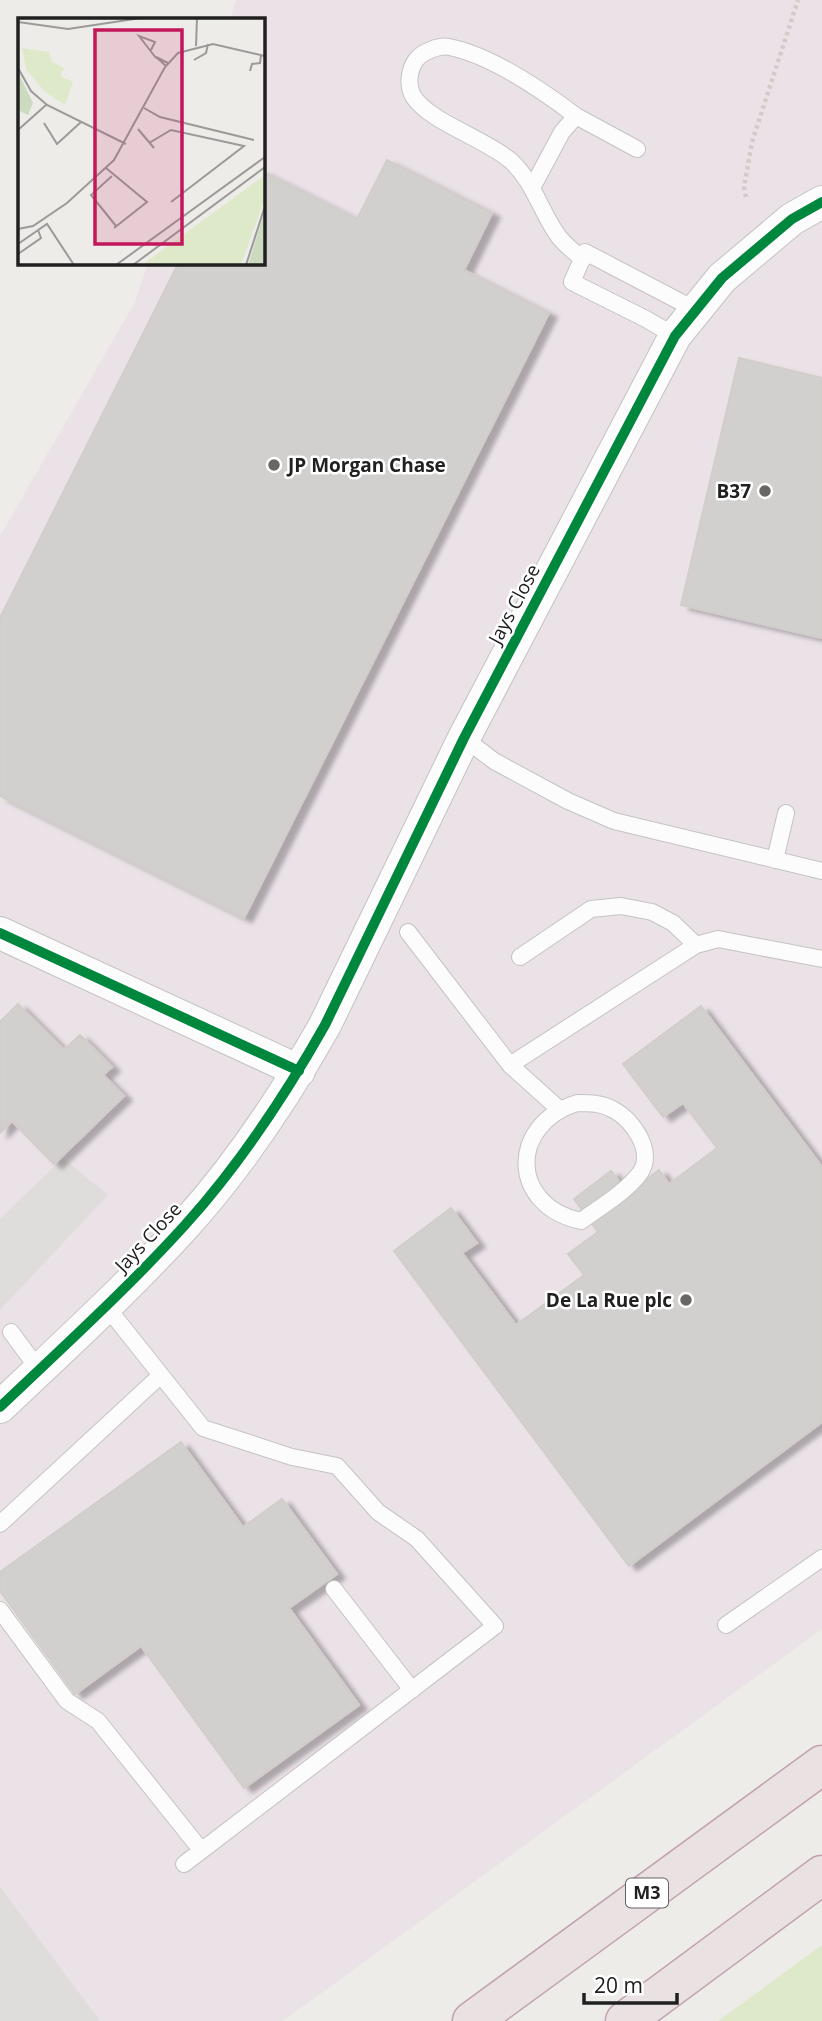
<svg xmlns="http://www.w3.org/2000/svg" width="822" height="2021" font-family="'Open Sans',sans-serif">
	<defs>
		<filter id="shadow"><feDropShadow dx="8" dy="4.5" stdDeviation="2" flood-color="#0004"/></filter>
	</defs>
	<rect width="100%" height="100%" fill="#eeece9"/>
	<!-- industrial -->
	<path fill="#ebe2e8" d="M236,0H822V1629L283,2021H0V536L135,302L148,263L262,262V19H230Z"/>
	<!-- grass -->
	<path fill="#dee9ca" d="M822,1945V2021H718Z"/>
	<!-- parking -->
	<path fill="#dedddc" d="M63,1158L108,1195L0,1310V1219Z
		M0,1887L100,2021H0Z"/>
	<!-- building -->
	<path fill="#d2d0ce" stroke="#d1cdca" stroke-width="2" filter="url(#shadow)" d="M387,160L492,213L464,270L549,313L244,918L0,796V618L179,262H262V171L357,219Z
		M739,358L822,378V638L681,605Z
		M18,1004L64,1050L80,1035L112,1067L103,1075L124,1096L54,1164L12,1121L0,1133V1022Z
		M701,1006L822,1167V1422L629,1566L394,1251L451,1208L477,1243L462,1253L516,1325L584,1275L568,1254L598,1232L574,1199L611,1171L628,1193L659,1170L669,1184L717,1148L683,1103L663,1117L623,1064Z
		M181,1442L243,1527L282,1499L337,1574L289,1608L359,1705L244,1788L141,1646L75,1694L0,1591V1572Z"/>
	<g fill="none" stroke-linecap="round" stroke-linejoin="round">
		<!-- lane casing -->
		<g stroke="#c4c3c1" stroke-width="18">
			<path id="lane" d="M576,116L637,149
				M532,188L562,132L576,116C543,91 490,55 449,47C439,45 422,52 416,60C409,70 407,85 413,96C429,122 486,139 511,161C534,182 541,213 559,237C566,246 574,252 583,259
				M675,336L646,319L572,282L585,252L696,310
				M464,738L494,761L568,801L614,821L822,871
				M775,860L786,813
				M408,932L510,1065L559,1109
				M520,957L591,909L621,906L652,912L673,923L696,945
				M510,1065L696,945L718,939L822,959
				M577,1103C590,1103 602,1103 614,1110C633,1120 655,1152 640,1173C626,1192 600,1207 581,1221C510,1206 508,1125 577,1103Z
				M106,1306L203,1428L292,1457L337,1466L378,1512L417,1539L495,1626L184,1864
				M11,1332L39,1370
				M0,1524L161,1375
				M334,1589L412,1690
				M0,1610L67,1701L98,1721L201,1850
				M726,1625L822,1558"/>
		</g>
		<!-- street casing -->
		<g stroke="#c4c3c1" stroke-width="34">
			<path id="street" d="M0,933L299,1071
				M0,1407C63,1347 127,1289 185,1225C240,1164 285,1096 325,1025L464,738L675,336L722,278L792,219L822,202"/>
		</g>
		<!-- highway casing -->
		<g stroke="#c1a2af" stroke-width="41">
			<path id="highway" d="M472,2021L822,1765
				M625,2021L822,1875"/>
		</g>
		<!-- path -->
		<path stroke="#d6c9c8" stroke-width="4.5" stroke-dasharray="3.5 3.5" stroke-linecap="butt" d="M746,197L744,187L752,142L798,0"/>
		<!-- lane -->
		<use href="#lane" stroke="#fcfcfc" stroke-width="16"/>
		<!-- street -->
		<use href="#street" stroke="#fcfcfc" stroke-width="32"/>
		<!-- highway -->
		<use href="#highway" stroke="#eae1e3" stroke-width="38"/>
		<!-- cycleway casing -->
		<g stroke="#fff" stroke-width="15">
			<path id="cycleway" d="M0,933L299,1071
				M0,1407C63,1347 127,1289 185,1225C240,1164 285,1096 325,1025L464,738L675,336L722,278L792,219L822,202"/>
		</g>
		<!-- cycleway -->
		<use href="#cycleway" stroke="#00873e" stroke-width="10"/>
	</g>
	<!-- markers -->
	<g fill="#686766" stroke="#fff" stroke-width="2.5">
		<circle cx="274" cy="465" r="7"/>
		<circle cx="765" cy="491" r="7"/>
		<circle cx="686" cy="1300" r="7"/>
	</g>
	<g text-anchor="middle" stroke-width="5" stroke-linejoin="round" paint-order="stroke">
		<!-- shield labels -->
		<rect fill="#fff" stroke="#636363" stroke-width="2" x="626" y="1878.5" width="42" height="29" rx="5"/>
		<g font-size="18" font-weight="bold" fill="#202020">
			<text x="647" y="1899">M3</text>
		</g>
		<!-- poi labels -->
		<g font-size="19" font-weight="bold" fill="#202020" stroke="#fff" text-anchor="end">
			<text x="288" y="472" text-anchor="start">JP Morgan Chase</text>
			<text x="751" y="498">B37</text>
			<text x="672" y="1307">De La Rue plc</text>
		</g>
		<!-- street labels -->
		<g font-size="19" fill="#202020" stroke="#fff">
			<text transform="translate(514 604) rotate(-62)" y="7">Jays Close</text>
			<text transform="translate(148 1237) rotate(-47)" y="7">Jays Close</text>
		</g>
	</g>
	<!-- overview -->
	<g transform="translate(18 18)">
		<rect width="247" height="247" fill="#eeece9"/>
		<path d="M4,30L31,34L34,44L46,50L42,58L55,64L47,87L27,74L8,51ZM247,157V180L223,247H124Z" fill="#dee9ca"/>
		<path d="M0,54L15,85L10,97L0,92ZM247,192V241L244,247H230Z" fill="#ccdac0"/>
		<path fill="none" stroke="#9c9a99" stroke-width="2" d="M0,4L50,11L123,0M178,28L179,0M133,32L137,24L121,18L138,40M176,42L188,35L190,26M148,48L138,39L150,45M0,50L13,73L29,87L108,126M232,53L234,46L242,45L243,37M126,90L142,99L236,122M26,105L39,126L63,104M120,111L136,130M0,112L28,87M131,125L153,112L226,128L153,184M88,150L129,184L96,210M94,158L73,177L98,208M0,211L15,208L49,185L96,142L147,49L160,35L195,26L247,38M0,226L29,206L56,247M0,236L23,220L20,212M98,247L247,139M115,247L247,149M228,247L247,188"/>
		<path fill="#c2185b" fill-opacity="0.15" stroke="#c2185b" stroke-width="3.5" d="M77,12H164V226H77Z"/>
		<rect width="247" height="247" fill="none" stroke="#202020" stroke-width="3.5"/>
	</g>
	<!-- scale -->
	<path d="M584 1993v10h93v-10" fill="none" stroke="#202020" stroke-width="3.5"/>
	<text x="594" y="1993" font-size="21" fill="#202020" stroke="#ffffff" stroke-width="5" paint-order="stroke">20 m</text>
</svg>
